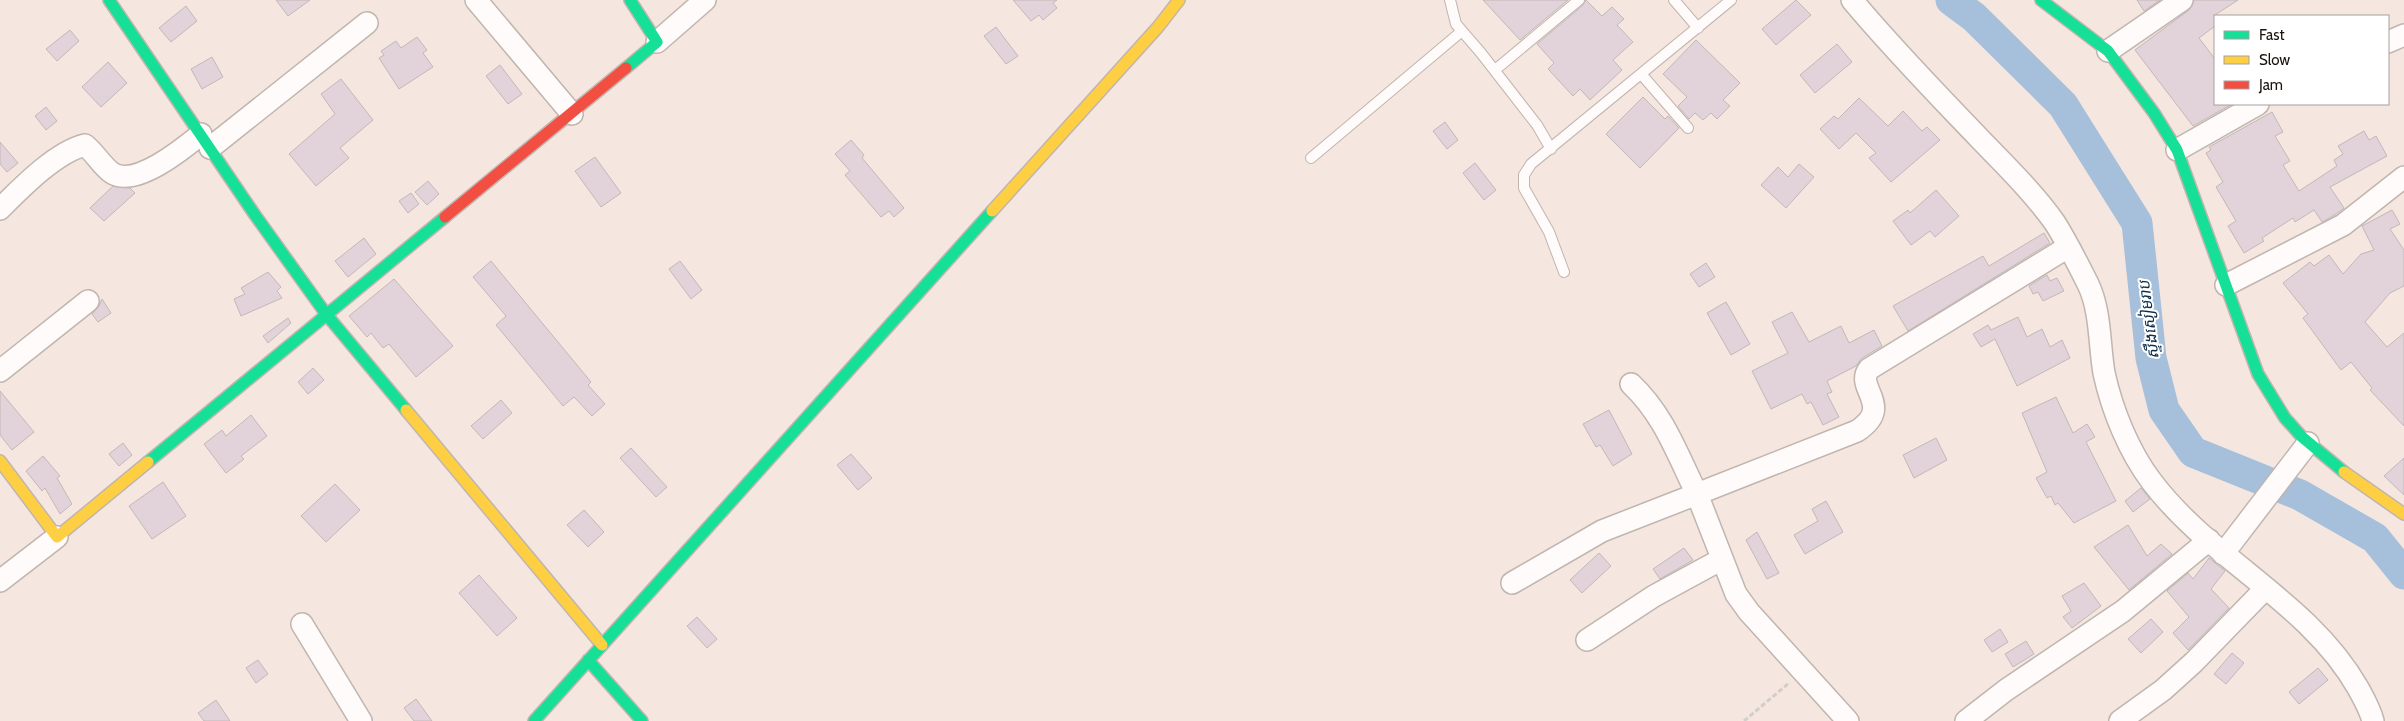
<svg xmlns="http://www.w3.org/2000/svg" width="2404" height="721" font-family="Cabin,'Noto Sans Khmer',sans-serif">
	<rect width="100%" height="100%" fill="#f5e7df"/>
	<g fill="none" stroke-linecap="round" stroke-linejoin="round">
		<!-- river -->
		<path stroke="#a6bfda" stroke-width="31" d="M1951,0L1974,17L2063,105L2137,223L2151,358L2164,410L2193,452L2300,495L2375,538L2404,574"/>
	</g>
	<!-- building -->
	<path fill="#e1d3d9" stroke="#c1b8b8" d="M276,0H310L288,16Z
		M1013,0H1057L1053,3L1057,8L1043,20L1039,15L1031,21Z
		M1483,0H1568L1520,40Z
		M1586,0L1602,16L1612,7L1624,19L1617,25L1633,42L1613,60L1622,70L1590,100L1580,89L1573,96L1548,69L1554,63L1537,44L1583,5Z
		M1796,0L1811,15L1776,45L1762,29Z
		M2137,0H2160L2144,11Z
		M2194,0H2238L2215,15V26L2199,38L2215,59V104H2232L2193,126L2135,50L2189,10Z
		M186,6L197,21L171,42L159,28Z
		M996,27L1018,56L1006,64L984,36Z
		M70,30L79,41L57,61L46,49Z
		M417,37L427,50L423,53L433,67L399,89L379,58L384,55L381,51L396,41L401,48Z
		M1696,40L1740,83L1723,100L1730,106L1717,119L1711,113L1703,120L1695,113L1689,119L1678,106L1687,97L1663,74Z
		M1837,44L1852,62L1815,93L1800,75Z
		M212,57L223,77L202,89L191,69Z
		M108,62L127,83L101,107L82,87Z
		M500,65L522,94L508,104L486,76Z
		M341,79L373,120L340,148L349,158L316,186L289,154L335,114L321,94Z
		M1643,97L1665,119L1668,116L1679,128L1640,168L1606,134Z
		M1859,98L1888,126L1903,111L1922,131L1927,127L1940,140L1891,182L1869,158L1876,153L1856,133L1839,149L1820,129L1834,116L1838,119Z
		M46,107L57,121L46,130L35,116Z
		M2272,112L2283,132L2275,136L2290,161L2283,165L2299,191L2337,166L2334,160L2343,154L2338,146L2364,131L2369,140L2376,136L2387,156L2330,187L2344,208L2336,214L2322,222L2314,210L2295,222L2293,218L2262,238L2264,241L2244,253L2228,226L2236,221L2216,187L2223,182L2206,153L2211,150L2209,147Z
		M1445,122L1458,140L1447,149L1433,131Z
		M851,140L864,155L862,158L904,208L894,217L889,211L881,217L845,175L850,171L835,154Z
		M0,142L18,163L7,172L0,164Z
		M595,157L621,193L601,207L575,171Z
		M1475,163L1496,190L1484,200L1463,173Z
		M1799,164L1814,177L1786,208L1761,185L1778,167L1788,177Z
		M428,181L439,194L427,205L415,192Z
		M113,186L130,188L135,193L104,221L90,208Z
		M1936,190L1959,216L1935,237L1930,231L1911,245L1893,221L1908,210L1910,213Z
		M411,193L419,204L408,213L399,201Z
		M2392,210L2400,224L2390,229L2404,250V286L2390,293L2365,322L2387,347L2404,333V426L2370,390L2372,388L2351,362L2341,370L2303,318L2308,314L2283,283L2310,262L2314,266L2329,255L2343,274L2361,254L2374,250L2362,226Z
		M2044,233L2050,243L1908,331L1893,306L1983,256L1989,266Z
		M364,238L376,254L348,277L335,261Z
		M491,261L591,382L588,385L605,404L592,416L574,397L563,406L496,325L506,316L473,277Z
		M680,261L702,290L691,299L669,269Z
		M1706,263L1715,277L1699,287L1690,274Z
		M268,272L281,287L277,291L282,298L241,316L234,299L245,294L241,288Z
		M2047,275L2050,281L2057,278L2064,291L2043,301L2038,292L2033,294L2029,286Z
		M394,279L453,346L416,377L389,344L383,348L371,333L367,337L349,316Z
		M102,299L111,313L98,322L92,314L99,306Z
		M1726,302L1750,344L1731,355L1707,313Z
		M1792,312L1809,342L1841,326L1849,343L1874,330L1882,346L1862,358L1856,366L1827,381L1832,392L1827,394L1839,417L1823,425L1811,402L1807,404L1802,394L1771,409L1752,371L1788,353L1772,322Z
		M2018,317L2027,337L2042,329L2050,347L2062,340L2070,358L2017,386L1995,339L1981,347L1973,334L1988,325L1991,330Z
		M288,318L291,323L268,343L263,336Z
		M313,368L324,380L308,394L298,382Z
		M0,391L34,432L12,450L0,435Z
		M2056,397L2073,433L2087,424L2095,437L2086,442L2116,501L2074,523L2058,503L2055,505L2051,496L2047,498L2036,478L2047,472L2022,413Z
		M501,400L512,413L483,439L471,426Z
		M1609,410L1632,454L1613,466L1600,445L1596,447L1583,424Z
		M251,415L267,436L241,456L244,459L226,473L204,444L222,430L226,436Z
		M1936,438L1947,460L1914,478L1903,455Z
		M123,443L132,455L119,466L109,454Z
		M631,448L667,487L656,497L620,458Z
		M851,454L872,478L858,490L837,465Z
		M43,456L60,476L57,478L72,504L60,514L45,488L42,491L26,471Z
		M2404,458V495L2384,476Z
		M163,482L186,516L152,539L129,506Z
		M335,484L360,510L326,542L301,516Z
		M2141,488L2150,499L2133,512L2125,501Z
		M1826,501L1843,532L1805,554L1794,535L1818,521L1812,509Z
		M584,510L604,532L588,547L567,525Z
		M2128,525L2147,556L2161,544L2172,554L2129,590L2094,547Z
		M1757,532L1779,573L1767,579L1746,540Z
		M1684,548L1693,560L1660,579L1653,569Z
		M1599,553L1611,566L1582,593L1570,580Z
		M2209,558L2225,571L2211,589L2229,608L2188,650L2173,633L2189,617L2167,591L2188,573L2193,579Z
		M479,575L517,618L497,636L459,593Z
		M2084,583L2101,606L2072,628L2063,617L2071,611L2062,596Z
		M697,617L717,639L707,648L687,626Z
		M2151,619L2163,632L2141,653L2128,639Z
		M2000,629L2008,642L1992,652L1984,640Z
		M2026,641L2034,654L2013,667L2005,654Z
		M2232,653L2244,663L2226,684L2214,674Z
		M258,660L268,674L256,683L246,668Z
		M2318,668L2328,680L2299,704L2289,692Z
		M416,699L432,721H414L404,708Z
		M216,700L230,721H204L198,713Z"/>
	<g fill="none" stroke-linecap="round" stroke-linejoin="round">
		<!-- lane casing -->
		<g stroke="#c0b5af" stroke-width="12">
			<path id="lane" d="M1450,0L1456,24L1481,53L1537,125L1551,149
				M1674,0L1698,28
				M1495,70L1579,0
				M1642,75L1688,128
				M1311,158L1462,31
				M1564,272L1549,232L1524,188V175L1531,164L1731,0"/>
		</g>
		<!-- street casing -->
		<g stroke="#c0b5af" stroke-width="24">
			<path id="street" d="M476,0L572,114
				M1852,0C1892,48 1936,93 1979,138C2005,165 2033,192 2055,223C2067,242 2078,264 2088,284C2101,311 2099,344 2104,373C2112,410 2129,452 2152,482C2211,560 2309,602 2358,688C2364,699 2370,709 2373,721
				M657,42L705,0
				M2388,42L2404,35
				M2108,51L2182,0
				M210,148L367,23
				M2177,150L2258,104
				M0,209C21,188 56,152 85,145C95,153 102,166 112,173C135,188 183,149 201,134
				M2226,285L2343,225L2404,177
				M0,371L88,301
				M2223,554L2308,443
				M0,581L57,537
				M1512,583L1602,531L1697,494C1677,454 1664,415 1631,384
				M302,624L361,721
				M1587,640L1654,596L1722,559
				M1848,721L1749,612L1736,594L1697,494L1857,431C1895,406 1854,388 1869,369L2068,247
				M1966,721L2006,690L2123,611L2209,540
				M2120,721L2163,690L2194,662L2265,589"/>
		</g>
		<!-- fast casing -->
		<g stroke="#c0b5af" stroke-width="14">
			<path id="fast" d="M109,0L255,215L326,314L406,410
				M2041,0L2108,51L2154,113L2177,150L2258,374L2285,418L2302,437L2344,472
				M626,68L657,42L630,0
				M148,462L445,217
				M588,660L642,721
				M534,721L992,211"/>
		</g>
		<!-- slow casing -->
		<g stroke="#c0b5af" stroke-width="14">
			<path id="slow" d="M992,211L1158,27L1179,0
				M406,410L602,645
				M0,461L57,537L148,462
				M2344,472L2404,514"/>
		</g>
		<!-- jam casing -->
		<g stroke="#c0b5af" stroke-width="14">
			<path id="jam" d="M445,217L626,68"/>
		</g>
		<!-- path -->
		<path stroke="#d2cecb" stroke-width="3" stroke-dasharray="5 2.5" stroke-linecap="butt" d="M1744,721L1789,683"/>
		<!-- lane -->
		<use href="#lane" stroke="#fefbfa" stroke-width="10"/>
		<!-- street -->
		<use href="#street" stroke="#fefbfa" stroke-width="21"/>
		<!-- fast -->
		<use href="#fast" stroke="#16e098" stroke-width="11"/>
		<!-- slow -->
		<use href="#slow" stroke="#ffcf43" stroke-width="11"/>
		<!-- jam -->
		<use href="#jam" stroke="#f24e42" stroke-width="11"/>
	</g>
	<g text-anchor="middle" stroke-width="4" stroke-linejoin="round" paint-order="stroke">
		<!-- water labels -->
		<g font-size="16" font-style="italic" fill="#0d2d49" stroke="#fff">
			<text transform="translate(2148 320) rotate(-97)" y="6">ស្ទឹងសៀមរាប</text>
		</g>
	</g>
	<!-- legend -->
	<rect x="2214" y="15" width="175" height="90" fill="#ffffff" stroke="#a4a19f"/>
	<rect x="2224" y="31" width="25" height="8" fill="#16e098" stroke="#a4a19f"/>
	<text x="2259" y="40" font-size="15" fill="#1b130e">Fast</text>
	<rect x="2224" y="56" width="25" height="8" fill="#ffcf43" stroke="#a4a19f"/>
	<text x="2259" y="65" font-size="15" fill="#1b130e">Slow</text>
	<rect x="2224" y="81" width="25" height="8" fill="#f24e42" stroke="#a4a19f"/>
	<text x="2259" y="90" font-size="15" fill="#1b130e">Jam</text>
</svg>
